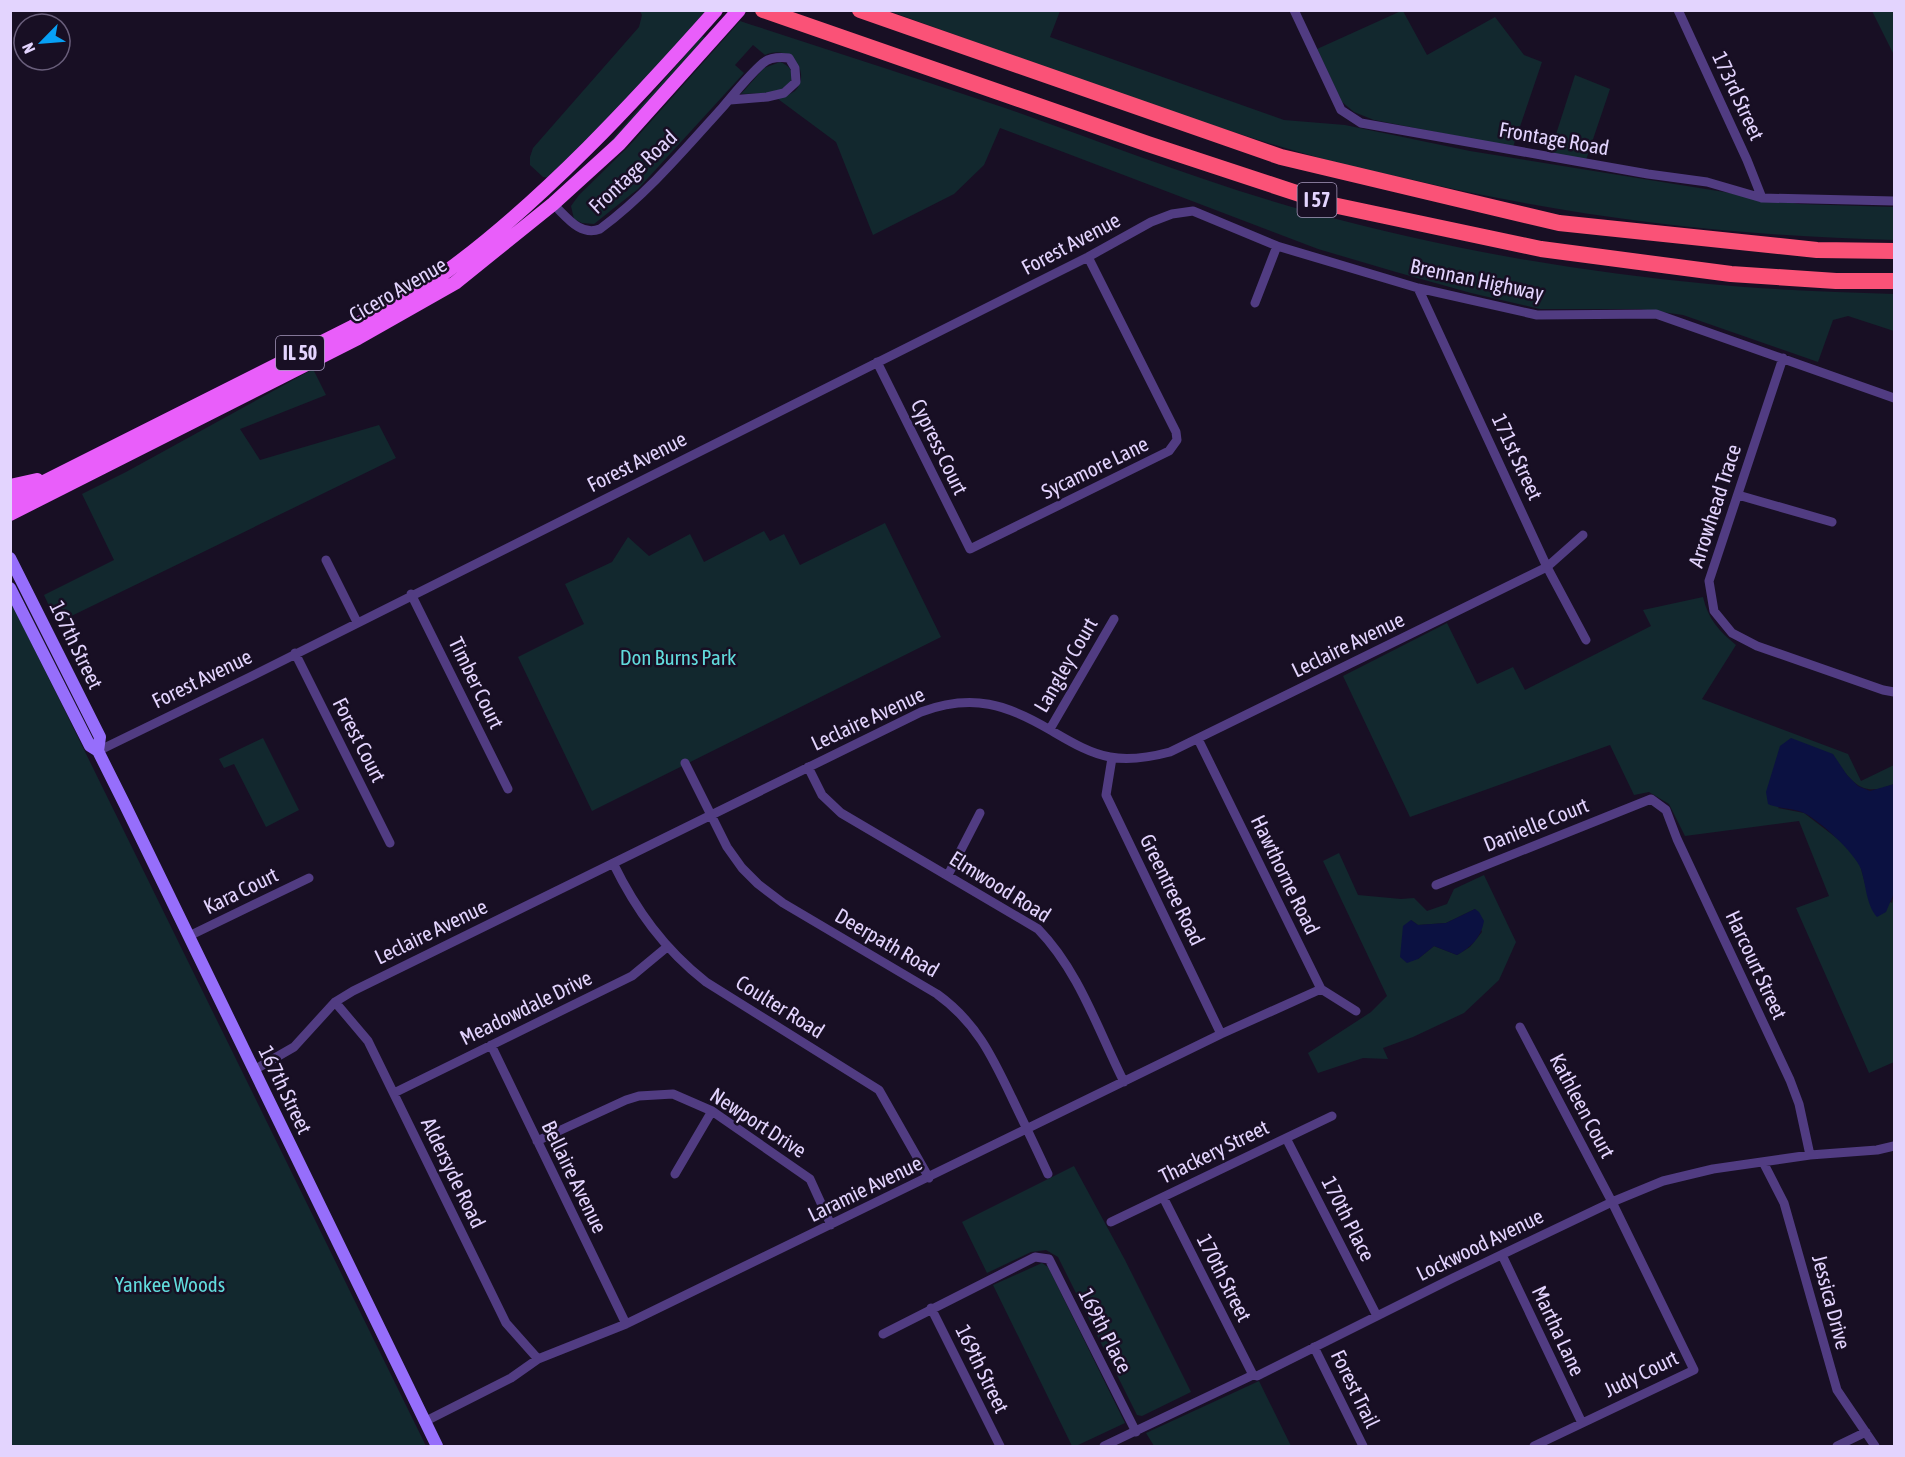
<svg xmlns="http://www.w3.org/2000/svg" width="1905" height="1457" font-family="'Asap Condensed',sans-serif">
	<rect width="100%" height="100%" fill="#180f24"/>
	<!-- green -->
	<path fill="#12282e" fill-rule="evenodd" d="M640,11H706L626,100L550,178L543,177L530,165V157L533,148L639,27L642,15Z
		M889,11H1060L1050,37L1284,120L1345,125L1470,151L1799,204L1894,207V240C1728,236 1571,217 1409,179C1381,173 1352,167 1323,159C1176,118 1033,62 889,11Z
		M1401,11H1403L1427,55L1495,17L1524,55L1542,62L1513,147L1374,120L1354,112L1342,102L1317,49Z
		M1872,11H1894V55Z
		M740,21C829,50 919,79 1008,109C1109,145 1210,185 1314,213C1443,248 1576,272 1709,284C1771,290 1833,292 1894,294V331L1848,316L1833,320L1818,362L1683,315L1640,309H1540L1471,293L1396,272L1318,249L1000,128L984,165L954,194L873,235L836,142L778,99C783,97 791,94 795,91C812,73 791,43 765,55L753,45L735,65L744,73L638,189L594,224L582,223L574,219L571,206L579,195L629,146Z
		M702,36L707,38L603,154L601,152Z
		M780,62C786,64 792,68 792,76C792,96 755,93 741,94L764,68Z
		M1575,75L1610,89L1586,160L1550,153Z
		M313,369L326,395L240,429L260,460L379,425L396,458L57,623L44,595L114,560L82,494L126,472Z
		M885,523L941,637L592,811L518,657L584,624L565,584L612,562L628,537L649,556L690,534L704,562L764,531L770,541L784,534L800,565Z
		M1703,597C1708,619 1719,631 1736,645L1702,699L1848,754L1861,781L1894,765V784C1860,799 1850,780 1832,754L1778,808L1804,813L1847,846L1860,865L1866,887L1892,903L1894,893V1062L1869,1073L1796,908L1829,896L1799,821L1685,836L1669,804L1649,792L1634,795L1610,745L1410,817L1343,676L1447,623L1477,684L1513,667L1525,690L1651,626L1643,610Z
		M10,599L426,1446H11Z
		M263,738L299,810L266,827L234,764L224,768L219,759Z
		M1339,853L1358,895L1401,899L1414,898L1427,911L1447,904L1454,889L1484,875L1516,942L1499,980L1464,1013L1413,1037L1383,1048L1388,1059L1363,1058L1318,1073L1308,1053L1371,1012L1387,996L1323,861ZM1475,909L1482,932L1470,947L1457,955L1434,946L1418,959L1411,920L1418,925L1446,923Z
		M1074,1166L1125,1260L1191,1392L1142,1416L1137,1415L1058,1257L1046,1250L1031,1252L987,1273L962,1222Z
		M1042,1263L1048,1267L1125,1423L1076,1446H1072L993,1285Z
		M1259,1381L1291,1446H1154L1146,1433Z"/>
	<!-- water -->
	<path fill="#0b1141" d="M1791,738L1833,754L1847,775L1858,786L1870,791L1894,784V893L1886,912L1877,917C1866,905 1866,884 1861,869C1855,853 1819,820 1804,813C1793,808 1779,809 1768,804L1766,792L1780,746Z
		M1475,909L1479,912L1484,921C1481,938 1471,947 1457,955L1434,946L1418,959L1407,963L1400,957L1403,926L1411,920L1418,925L1446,923Z"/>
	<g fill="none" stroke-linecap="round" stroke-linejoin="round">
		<!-- minor -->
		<path stroke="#513c82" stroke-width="9" d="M1294,10L1341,110L1361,123L1648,174L1707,182L1762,198L1894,201
			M1678,10L1747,160L1762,198
			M553,204C566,216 580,237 600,229C646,195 684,150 722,108C735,93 748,76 763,63C770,57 780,57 789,58L795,68L796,82L784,93L767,97L730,100
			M1418,288L1547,567L1586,640
			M1255,303L1277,246
			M1783,358L1709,581L1714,611L1732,633L1757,646L1883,690L1894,692
			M877,362L970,549L1169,451L1177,440L1176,432L1088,257
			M1738,495L1832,522
			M326,560L357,622
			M411,594L508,789
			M295,653L390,843
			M1050,729L1114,619
			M1198,739L1321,989L1356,1011
			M98,751L250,677L1088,257L1151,222L1172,214L1193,211L1277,246L1418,288L1537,315L1656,314L1894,398
			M1112,758L1106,795L1221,1034
			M685,763L727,847L742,868L758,884L783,903L937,994C976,1022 992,1056 1012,1098C1024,1123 1036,1148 1048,1174
			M808,767L822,795L841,813L1038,929C1079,971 1098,1030 1124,1082
			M613,863C636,910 664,949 706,982L879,1090L929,1178
			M948,875L980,813
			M1436,885L1651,799L1666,810L1677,839L1790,1080L1799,1104L1810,1155
			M189,936L309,878
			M335,1002L368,1041L506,1323L538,1359
			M1520,1027L1612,1202L1694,1370L1534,1446
			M491,1045L626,1324
			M254,1070L294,1047L335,1002L353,991L921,712C972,693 1007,704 1052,731C1071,742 1089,753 1110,757C1130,761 1151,757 1170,752L1547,567L1583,535
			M394,1093L632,976L667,947
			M1286,1138L1377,1316
			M537,1141L626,1100L639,1096L673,1094L712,1111L810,1179L831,1225
			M1763,1162L1784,1203L1837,1390L1875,1446
			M675,1174L712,1111
			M1163,1197L1253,1375
			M1111,1222L1332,1116
			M1502,1255L1582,1423
			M931,1308L1000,1446
			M883,1334L1035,1257L1049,1259L1136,1432
			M1314,1347L1363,1446
			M424,1422L511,1378L538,1359L626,1324L1221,1034L1321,989
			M1104,1446L1253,1375L1257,1376L1453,1278L1612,1202L1663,1181L1713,1169L1810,1155L1877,1150L1894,1146
			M1837,1446L1866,1432"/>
		<!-- secondary -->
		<path stroke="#966efb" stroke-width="12" d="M10,558L100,737L98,751
			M10,588L90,746L98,751L125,805L437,1446"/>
		<!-- primary -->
		<path stroke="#e95efa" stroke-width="14" d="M10,486L37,480
			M10,499L352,327C384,310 417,293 447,271C545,199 635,101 716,10
			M10,514L358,338L455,283L553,204L619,144L739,10"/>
		<!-- motorway -->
		<path stroke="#fa5277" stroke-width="16" d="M763,10L1148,144L1333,205L1541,249L1731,274L1836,281H1894
			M860,10L1281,157L1559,223L1817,250L1894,251"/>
	</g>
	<g text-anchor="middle" stroke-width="5" stroke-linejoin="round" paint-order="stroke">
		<!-- shield labels -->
		<g fill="#180f24" stroke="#a699bd" stroke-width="1.5">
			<rect x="1297.5" y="183" width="39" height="34" rx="4.5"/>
			<rect x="276" y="336" width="48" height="34" rx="4.5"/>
		</g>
		<g font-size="20" font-weight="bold" fill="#e3d4fe">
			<text x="1317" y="207">I 57</text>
			<text x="300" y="360">IL 50</text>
		</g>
		<!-- street labels -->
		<g font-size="21" fill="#e3d4fe" stroke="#180f24">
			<text transform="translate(1738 96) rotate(65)" y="7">173rd Street</text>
			<text transform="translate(1554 139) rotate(10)" y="7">Frontage Road</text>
			<text transform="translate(633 172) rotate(-43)" y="7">Frontage Road</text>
			<text transform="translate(1071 244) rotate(-28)" y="7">Forest Avenue</text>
			<text transform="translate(1477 280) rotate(12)" y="7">Brennan Highway</text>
			<text transform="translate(398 290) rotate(-30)" y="7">Cicero Avenue</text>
			<text transform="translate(939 447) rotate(64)" y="7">Cypress Court</text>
			<text transform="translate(1517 457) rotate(65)" y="7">171st Street</text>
			<text transform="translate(637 462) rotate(-27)" y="7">Forest Avenue</text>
			<text transform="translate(1095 468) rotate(-26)" y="7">Sycamore Lane</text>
			<text transform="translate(1715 506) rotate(-72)" y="7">Arrowhead Trace</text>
			<text transform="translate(76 645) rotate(64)" y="7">167th Street</text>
			<text transform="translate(1348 645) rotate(-26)" y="7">Leclaire Avenue</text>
			<text transform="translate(1066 665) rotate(-60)" y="7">Langley Court</text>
			<text transform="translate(202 679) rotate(-26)" y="7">Forest Avenue</text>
			<text transform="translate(476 683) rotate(64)" y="7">Timber Court</text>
			<text transform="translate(868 719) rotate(-25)" y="7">Leclaire Avenue</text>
			<text transform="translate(359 740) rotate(63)" y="7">Forest Court</text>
			<text transform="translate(1536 825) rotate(-22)" y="7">Danielle Court</text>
			<text transform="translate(1285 875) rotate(64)" y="7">Hawthorne Road</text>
			<text transform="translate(1000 887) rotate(32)" y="7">Elmwood Road</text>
			<text transform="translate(1172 890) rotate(64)" y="7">Greentree Road</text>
			<text transform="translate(241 891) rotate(-26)" y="7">Kara Court</text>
			<text transform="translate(431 932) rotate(-26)" y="7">Leclaire Avenue</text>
			<text transform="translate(887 943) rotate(30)" y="7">Deerpath Road</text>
			<text transform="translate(1756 965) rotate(65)" y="7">Harcourt Street</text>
			<text transform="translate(780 1007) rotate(32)" y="7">Coulter Road</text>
			<text transform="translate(526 1008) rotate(-26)" y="7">Meadowdale Drive</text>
			<text transform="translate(285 1090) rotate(64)" y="7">167th Street</text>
			<text transform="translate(1582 1106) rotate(62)" y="7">Kathleen Court</text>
			<text transform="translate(758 1123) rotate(33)" y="7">Newport Drive</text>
			<text transform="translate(1214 1152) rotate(-26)" y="7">Thackery Street</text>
			<text transform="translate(453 1173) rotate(64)" y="7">Aldersyde Road</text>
			<text transform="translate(574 1177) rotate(64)" y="7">Bellaire Avenue</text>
			<text transform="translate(865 1189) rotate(-26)" y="7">Laramie Avenue</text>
			<text transform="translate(1348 1219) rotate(63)" y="7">170th Place</text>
			<text transform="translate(1480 1245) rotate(-26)" y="7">Lockwood Avenue</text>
			<text transform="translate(1224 1278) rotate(63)" y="7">170th Street</text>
			<text transform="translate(1831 1302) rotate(75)" y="7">Jessica Drive</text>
			<text transform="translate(1105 1331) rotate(63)" y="7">169th Place</text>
			<text transform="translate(1558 1331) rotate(65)" y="7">Martha Lane</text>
			<text transform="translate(982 1369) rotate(64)" y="7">169th Street</text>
			<text transform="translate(1641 1374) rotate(-26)" y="7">Judy Court</text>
			<text transform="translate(1355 1389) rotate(64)" y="7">Forest Trail</text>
		</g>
		<!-- park labels -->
		<g font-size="21" fill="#61dbdc" stroke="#180f24">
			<text x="678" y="665">Don Burns Park</text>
			<text x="170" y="1292">Yankee Woods</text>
		</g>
	</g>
	<!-- border -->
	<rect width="1905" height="1457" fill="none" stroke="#e3d4fe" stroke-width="24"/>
	<!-- north arrow -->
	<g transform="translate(42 42) rotate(245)"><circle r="28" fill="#180f24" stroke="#695e7b" stroke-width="1.5"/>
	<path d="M0-4.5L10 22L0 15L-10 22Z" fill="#07a0f6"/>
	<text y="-9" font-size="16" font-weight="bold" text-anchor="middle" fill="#e3d4fe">N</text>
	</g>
</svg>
